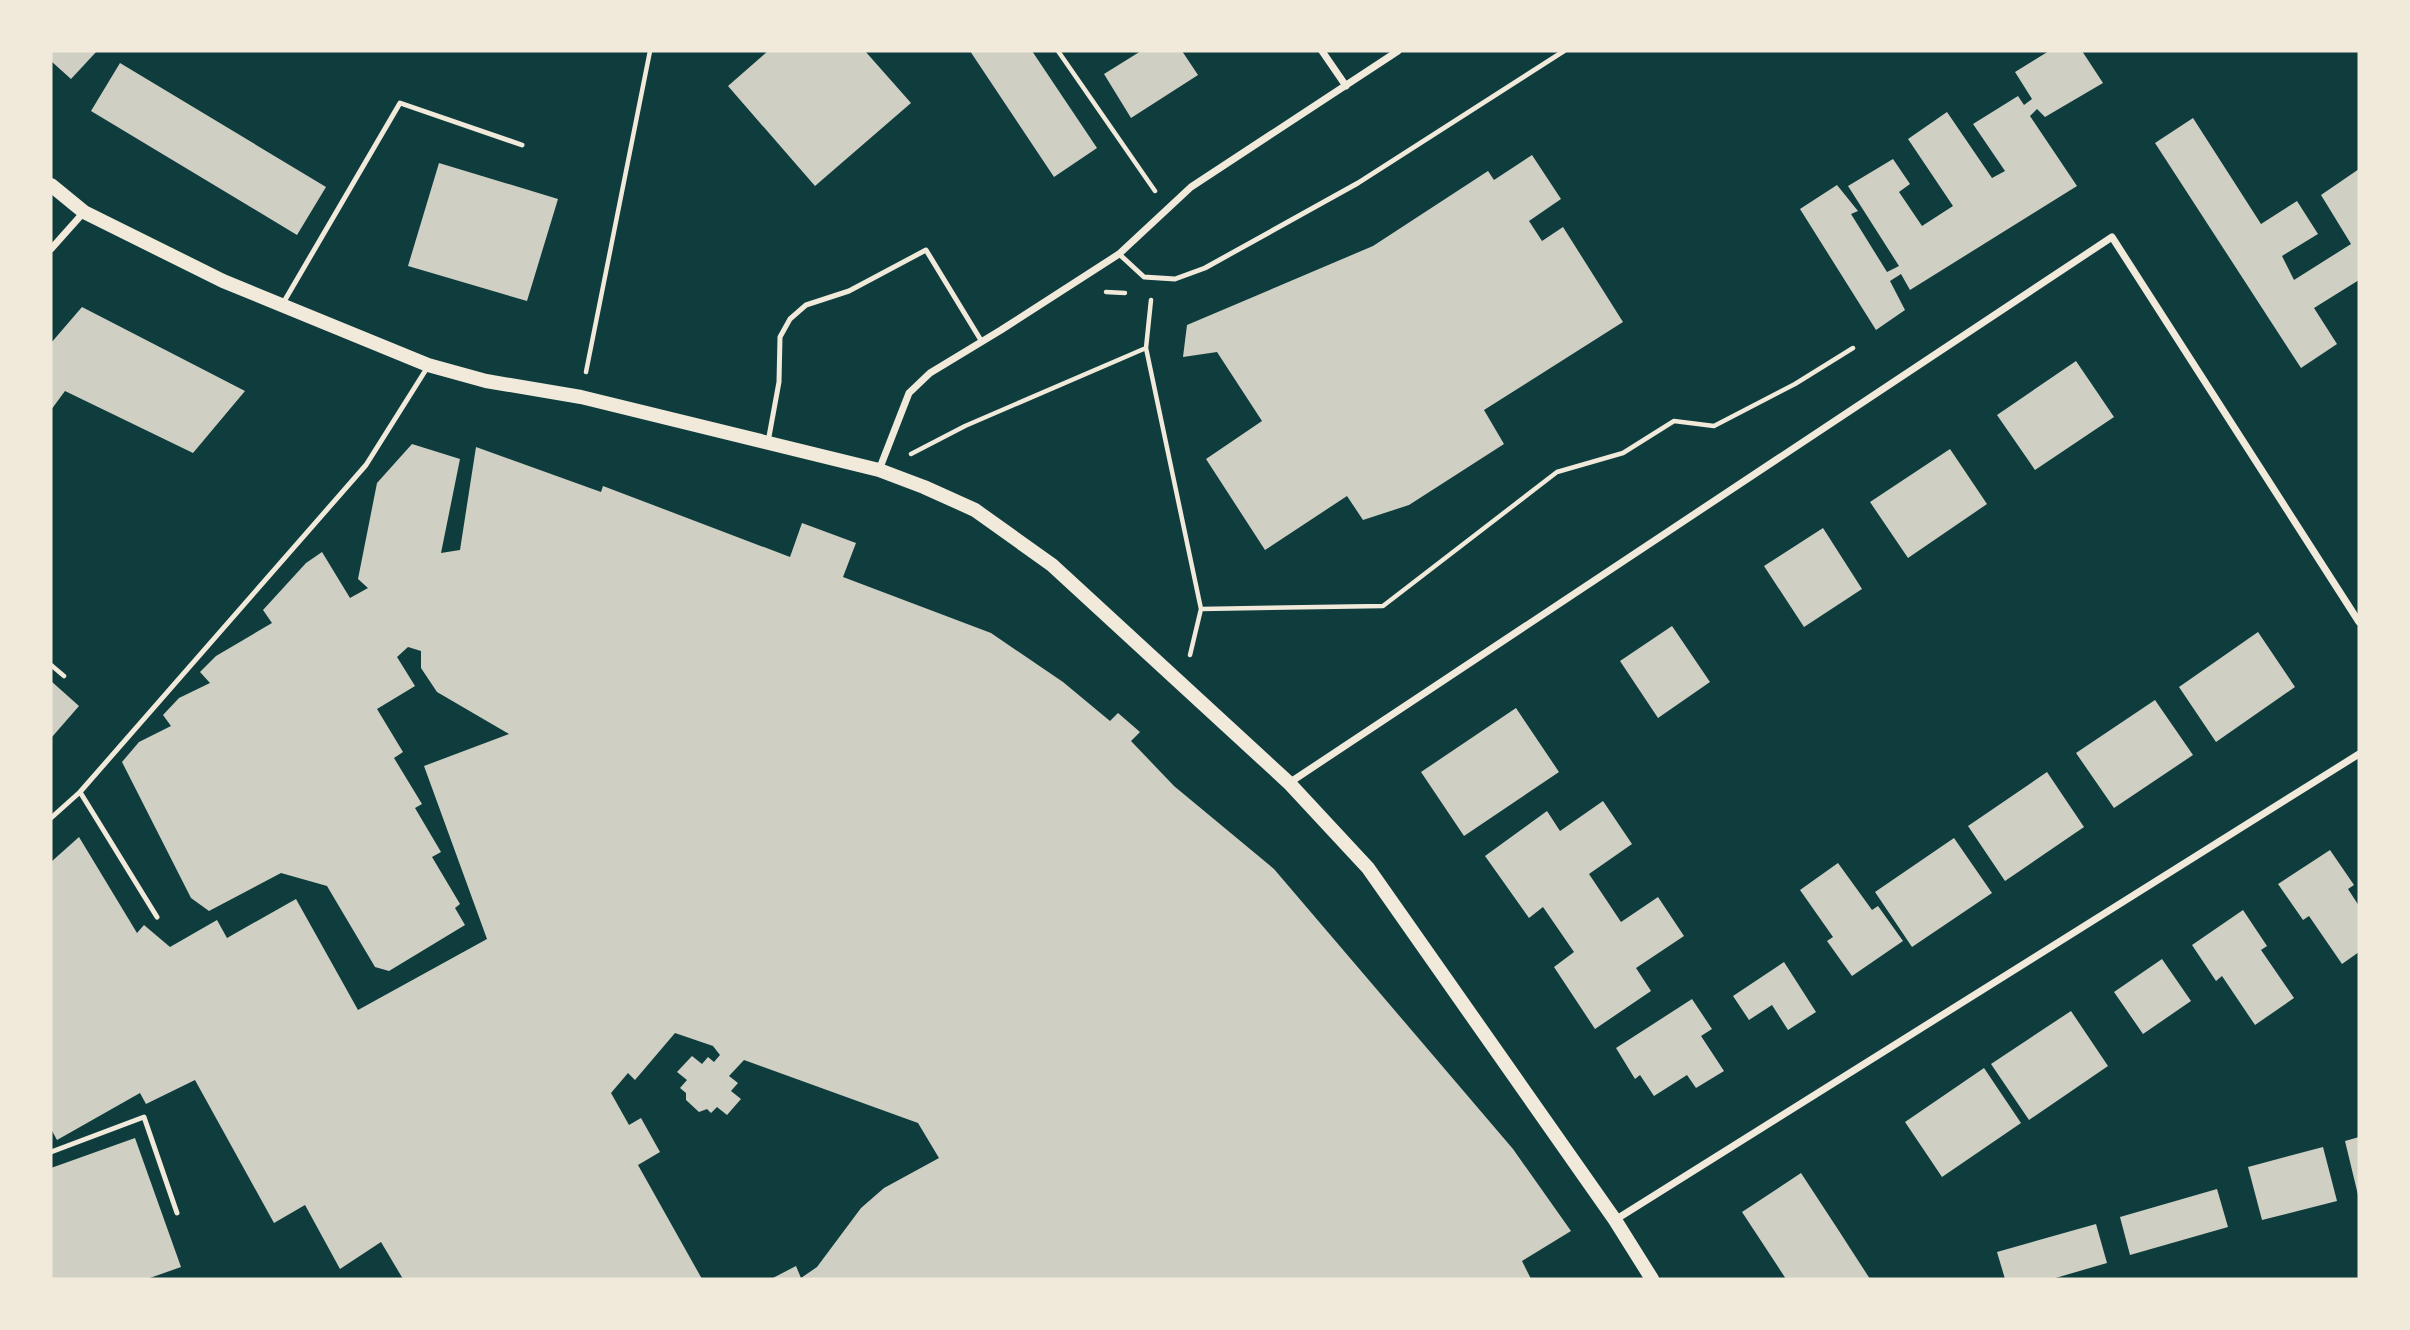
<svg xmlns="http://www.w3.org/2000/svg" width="2410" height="1330" font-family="'Alegreya Sans',sans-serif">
	<rect width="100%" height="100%" fill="#0f3d3e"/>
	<!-- building -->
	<path fill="#cfcfc3" d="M51,51H97L71,79L51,61Z
		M768,51H865L911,103L815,186L728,86Z
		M970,51H1032L1097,148L1054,177Z
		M1141,51H1182L1198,75L1131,118L1104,74Z
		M2049,51H2082L2103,83L2045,117L2037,109L2030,116L2077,186L1910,290L1901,274L1890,281L1905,310L1876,330L1800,209L1837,185L1858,211L1851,214L1887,272L1899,266L1848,186L1893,159L1910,184L1899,192L1922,226L1953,206L1908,139L1947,112L1992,178L2005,171L1973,124L2018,96L2024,105L2032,99L2015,72Z
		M120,63L326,187L297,235L91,111Z
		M2193,118L2261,224L2297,201L2318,234L2282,256L2294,280L2351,244L2321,195L2359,169V280L2314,308L2337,344L2301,368L2155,143Z
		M1532,155L1561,199L1529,221L1542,241L1563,227L1623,322L1484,410L1504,444L1409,505L1363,520L1347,496L1265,550L1206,459L1262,421L1217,352L1183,357L1187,325L1373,246L1488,171L1494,180Z
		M439,163L558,199L527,301L408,266Z
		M82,307L245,391L193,453L65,391L51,410V343Z
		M2076,361L2114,417L2035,470L1997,415Z
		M412,444L460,459L441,553L460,550L476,447L601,492L603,486L790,557L802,523L856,543L843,577L991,633L1063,682L1110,721L1118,713L1140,732L1131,741L1174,786L1274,869L1513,1149L1571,1231L1522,1261L1531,1279H771L796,1266L801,1278L817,1267L861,1208L884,1188L939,1158L918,1123L744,1060L729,1076L738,1083L731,1091L741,1099L727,1115L717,1107L711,1113L707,1109L699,1112L686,1100V1093L680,1088L687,1080L677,1072L692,1056L702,1064L708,1057L714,1062L720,1055L713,1046L675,1033L635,1080L628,1073L611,1093L629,1125L641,1118L660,1152L638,1165L702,1279H403L381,1242L340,1269L305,1205L274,1223L195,1080L146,1104L140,1093L57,1140L51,1129V862L79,837L137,933L144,925L170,947L217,920L227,938L296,899L358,1010L487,939L424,766L509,734L437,692L421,668V651L408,647L397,657L415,686L377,709L403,752L394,758L422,804L415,808L441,852L432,857L460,904L455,908L465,925L389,971L375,967L327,886L281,873L209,911L191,898L122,762L139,742L171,726L163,715L179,698L210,683L200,672L216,656L272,623L263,610L306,563L322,552L350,598L368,588L358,579L377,483Z
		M1950,449L1987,504L1908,558L1870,502Z
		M1823,528L1862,589L1804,627L1764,566Z
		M1672,626L1710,682L1658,718L1620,661Z
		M2258,632L2295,687L2216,742L2179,687Z
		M51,681L79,706L52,737L51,736Z
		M2155,700L2193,755L2114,808L2076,753Z
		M1516,708L1559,772L1464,836L1421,772Z
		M2047,772L2084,827L2005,881L1968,826Z
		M1603,801L1632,844L1589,874L1621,922L1658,897L1684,936L1636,968L1651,991L1595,1029L1554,967L1574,952L1543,907L1529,918L1485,856L1547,811L1560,831Z
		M1954,838L1992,893L1912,947L1875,892Z
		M2330,850L2354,885L2348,889L2359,906V952L2342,964L2309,916L2303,920L2278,884Z
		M1838,863L1872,910L1878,906L1903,941L1852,976L1827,941L1833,937L1800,890Z
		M2243,910L2267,946L2261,950L2294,998L2255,1025L2222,976L2216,981L2192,945Z
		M2162,959L2191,1001L2143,1034L2114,992Z
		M1784,962L1816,1012L1788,1030L1772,1005L1749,1020L1733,996Z
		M1692,999L1712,1029L1701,1036L1724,1071L1696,1088L1687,1075L1654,1096L1640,1075L1635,1079L1616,1048Z
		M2071,1011L2108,1066L2029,1120L1991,1064Z
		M1984,1068L2021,1123L1942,1177L1905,1122Z
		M2359,1137V1195H2358L2345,1141Z
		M135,1138L181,1267L147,1279H51V1168Z
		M2323,1147L2337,1201L2262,1220L2248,1167Z
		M1801,1173L1839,1231L1870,1279H1786L1742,1212Z
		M2217,1189L2228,1227L2130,1255L2120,1217Z
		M2096,1224L2107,1263L2052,1279H2005L1997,1252Z"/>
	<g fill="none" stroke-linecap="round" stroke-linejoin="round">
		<!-- path -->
		<path stroke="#f1e9da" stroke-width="4.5" d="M1058,51L1155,191
			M1106,292L1125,293
			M1151,300L1146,348L1201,609L1190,655
			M586,372L650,51
			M911,454L965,426L1146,348
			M1201,609L1383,606L1557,472L1623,453L1674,421L1714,426L1795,384L1853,348
			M51,665L64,676"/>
		<!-- service -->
		<path stroke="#f1e9da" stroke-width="5" d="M1119,254L1144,277L1175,279L1205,268L1358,183L1564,51
			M282,305L400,103L522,145
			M768,442L779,382L780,337L790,319L806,305L849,291L926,250L982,342
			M80,792L157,917
			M51,818L80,792L366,465L427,368
			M51,1152L144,1117L177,1213"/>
		<!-- minor -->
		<path stroke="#f1e9da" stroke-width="7" d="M1322,51L1346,86
			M51,249L84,212
			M879,470L909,393L930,373L1001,330L1119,254L1191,187L1398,51
			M1289,783L2112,237L2359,622
			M1615,1220L2359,754"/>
		<!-- secondary -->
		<path stroke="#f1e9da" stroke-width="14" d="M51,185L84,212L223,281L428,365L486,381L581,397L879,470L924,487L975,510L1052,565L1289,783L1368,868L1615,1220L1652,1279"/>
	</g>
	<!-- border -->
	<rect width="2410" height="1330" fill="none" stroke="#f1e9da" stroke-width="105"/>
</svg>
